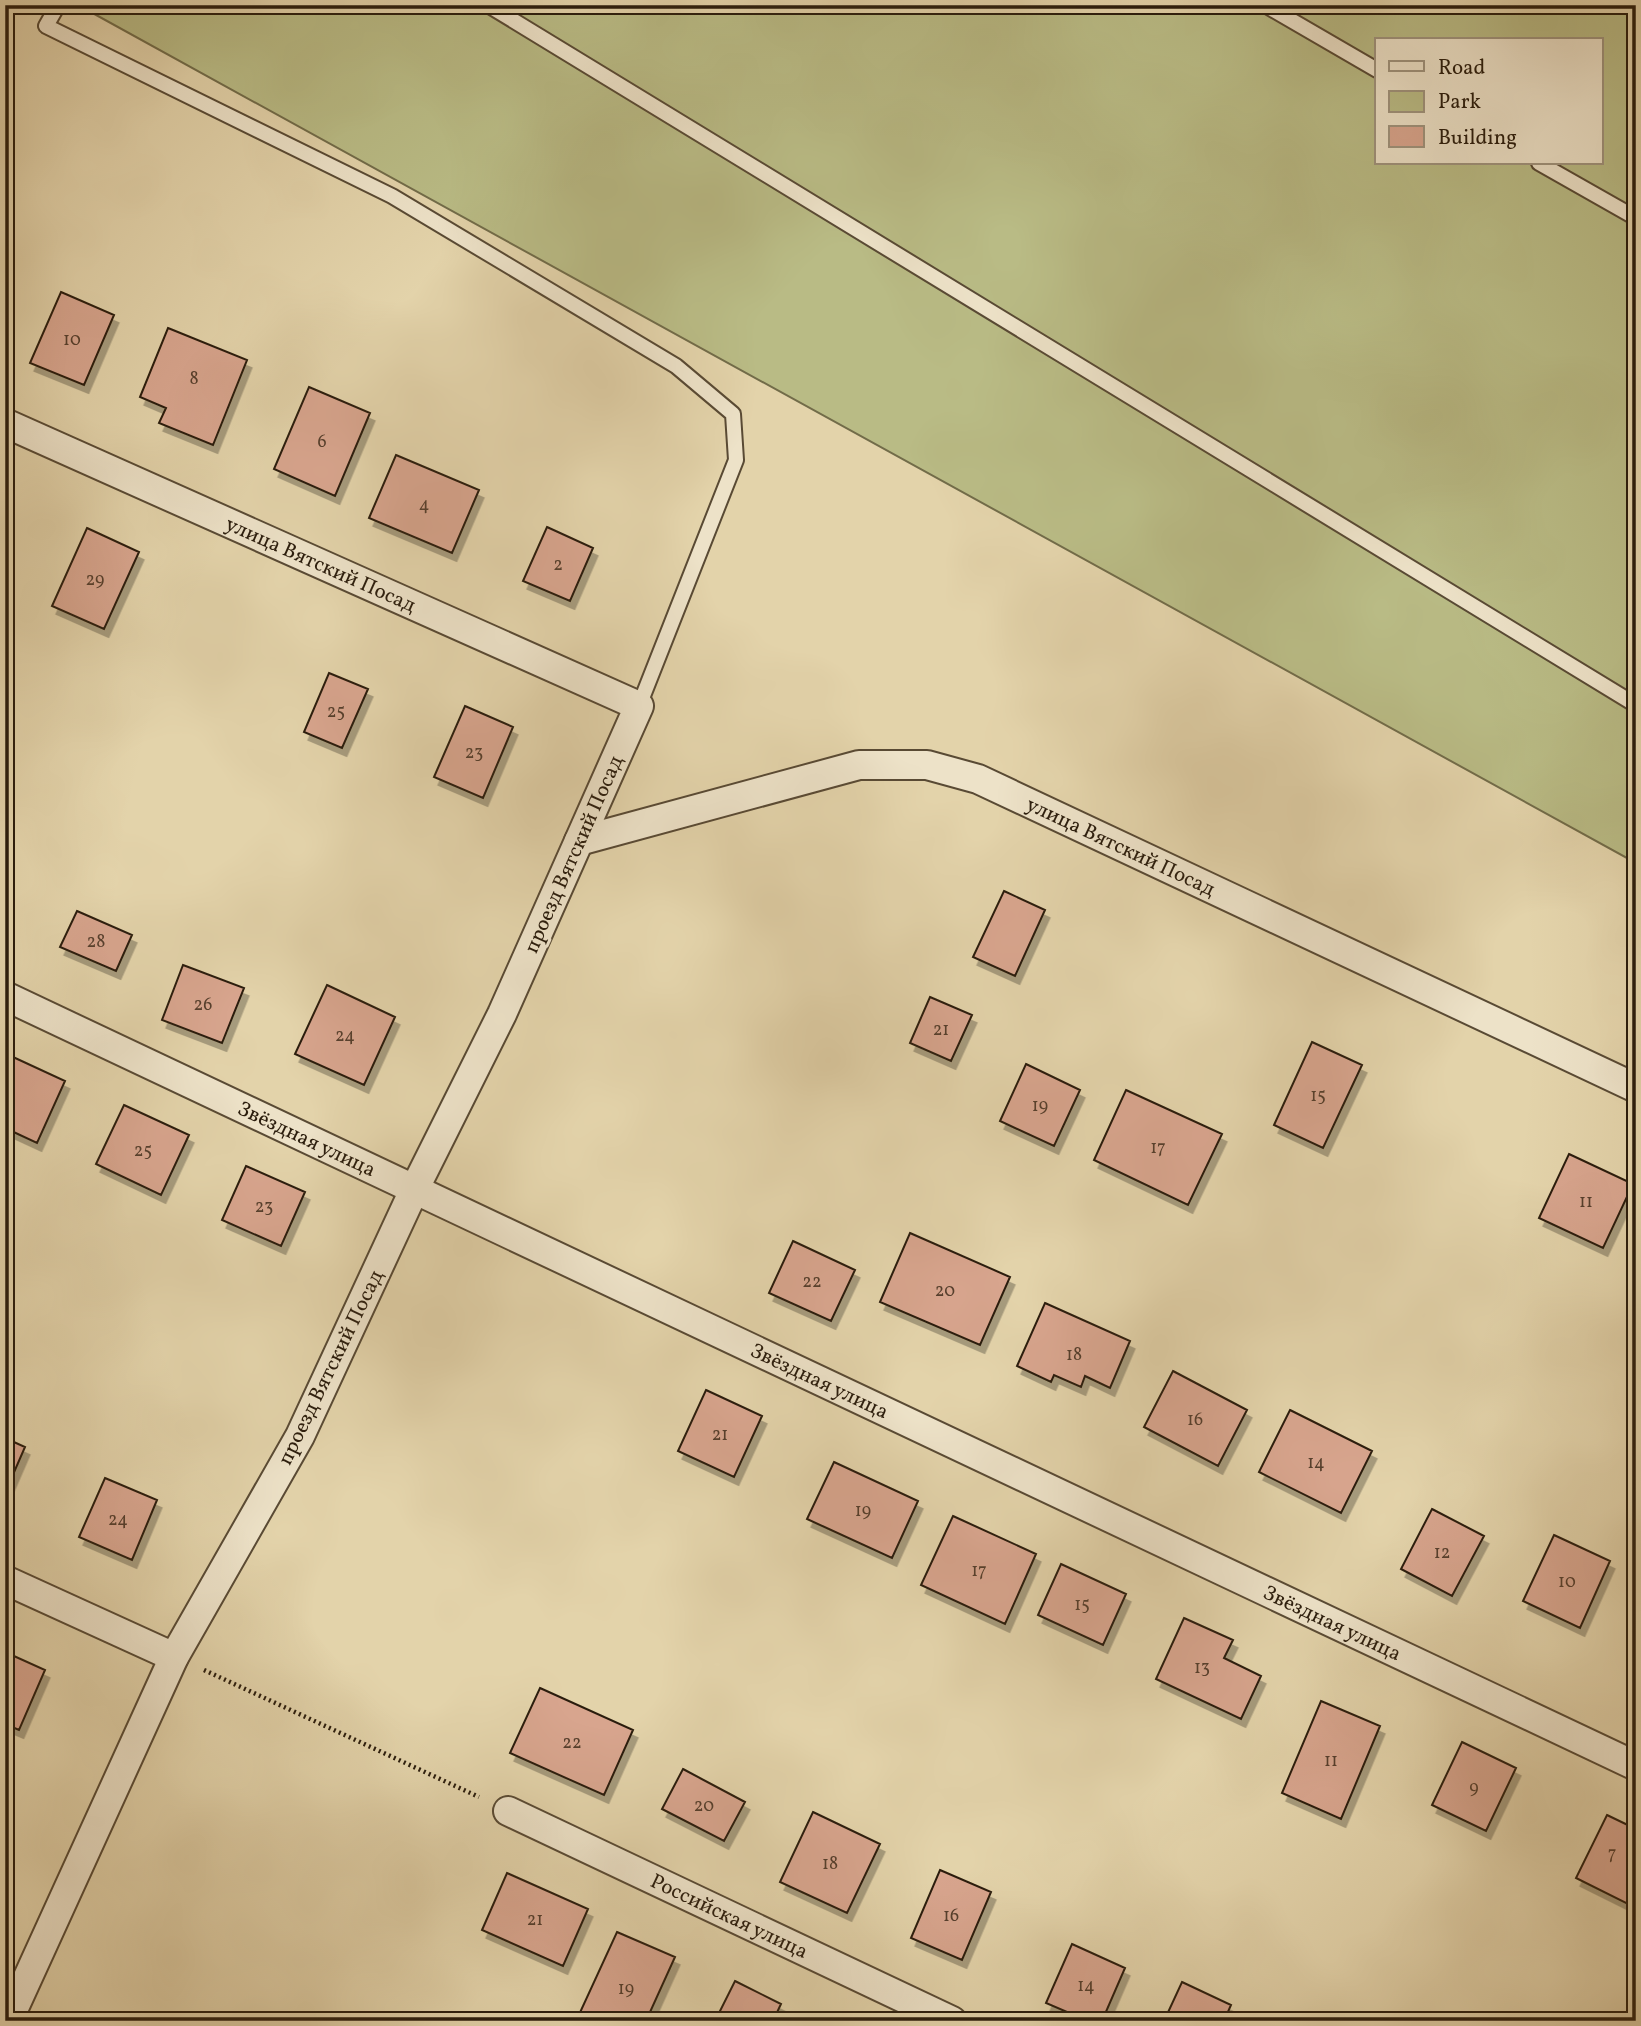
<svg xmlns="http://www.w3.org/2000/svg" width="1641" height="2026" font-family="Vollkorn,serif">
	<defs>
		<filter id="shadow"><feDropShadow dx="4.5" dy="8" stdDeviation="0" flood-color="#0004"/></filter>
	</defs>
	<rect width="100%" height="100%" fill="#e3d3aa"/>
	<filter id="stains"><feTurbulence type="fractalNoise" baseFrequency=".00286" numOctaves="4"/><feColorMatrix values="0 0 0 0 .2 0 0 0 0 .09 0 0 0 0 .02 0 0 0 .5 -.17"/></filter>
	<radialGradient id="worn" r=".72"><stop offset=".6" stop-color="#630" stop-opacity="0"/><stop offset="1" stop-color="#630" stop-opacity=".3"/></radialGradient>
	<!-- green -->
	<path fill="#b9bb85" stroke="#726c49" stroke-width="2" fill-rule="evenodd" d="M78,5H1636V863ZM1377,40H1601V163H1377Z"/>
	<!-- building -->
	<path fill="#d8a58e" stroke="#2b1d0d" stroke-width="2" filter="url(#shadow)" d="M61,292L114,315L84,385L30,363Z
		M168,328L247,360L213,445L159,423L166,408L140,397Z
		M309,387L370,413L335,496L274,469Z
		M396,455L479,490L452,553L369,518Z
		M547,527L593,548L570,601L523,581Z
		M87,528L139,552L104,629L52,606Z
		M329,673L368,689L342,748L304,732Z
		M465,706L513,727L483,798L434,777Z
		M1004,891L1045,910L1015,976L973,957Z
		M77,911L132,935L116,971L60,947Z
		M183,965L244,988L222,1043L162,1020Z
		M327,985L395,1017L364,1085L295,1054Z
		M930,997L972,1015L951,1061L910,1043Z
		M1312,1042L1362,1065L1323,1148L1274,1125Z
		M13,1057L65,1081L37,1143L5,1128V1075Z
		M1026,1064L1080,1090L1054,1146L1000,1121Z
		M1126,1090L1222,1134L1188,1205L1094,1160Z
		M124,1105L189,1135L161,1195L96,1164Z
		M1569,1154L1633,1184L1603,1248L1539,1218Z
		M246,1166L305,1192L281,1246L222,1220Z
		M910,1233L1010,1277L980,1345L880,1302Z
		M793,1241L855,1270L831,1321L769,1293Z
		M1045,1303L1130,1341L1110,1388L1085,1376L1081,1387L1054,1375L1051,1382L1017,1366Z
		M1173,1371L1247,1410L1218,1466L1144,1427Z
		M706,1390L762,1416L734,1477L678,1451Z
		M1290,1410L1372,1451L1341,1513L1259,1472Z
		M5,1438L25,1447L5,1493Z
		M834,1462L918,1501L892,1558L807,1519Z
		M105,1478L157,1500L132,1560L79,1537Z
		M1432,1509L1484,1536L1452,1596L1401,1569Z
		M953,1516L1036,1554L1005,1624L921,1585Z
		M1554,1535L1610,1561L1580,1628L1523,1601Z
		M1061,1564L1126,1594L1103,1645L1038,1615Z
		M1184,1618L1233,1640L1224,1658L1261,1676L1241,1719L1156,1679Z
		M5,1652L45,1670L19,1730L5,1724Z
		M540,1688L633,1730L604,1795L510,1753Z
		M1321,1701L1380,1726L1341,1819L1282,1793Z
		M1462,1742L1516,1768L1486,1831L1432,1805Z
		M683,1769L745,1802L724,1841L662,1809Z
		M813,1812L880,1844L847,1913L780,1882Z
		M1607,1815L1636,1829V1892L1630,1905L1576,1878Z
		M940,1870L991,1892L962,1960L911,1938Z
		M507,1873L588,1909L563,1966L482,1930Z
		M617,1932L675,1957L646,2021H581L577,2019Z
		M1072,1944L1125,1968L1102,2021H1088L1046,2003Z
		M735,1981L781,2004L773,2021H715Z
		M1182,1982L1231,2005L1224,2021H1164Z"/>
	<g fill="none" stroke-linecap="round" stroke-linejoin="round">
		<!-- lane casing -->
		<g stroke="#594a34" stroke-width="18">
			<path id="lane" d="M58,5L46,26L392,196L676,366L733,414L736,460L639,706
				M488,5L1636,705
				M1265,5L1377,70
				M1539,163L1636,218"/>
		</g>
		<!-- street casing -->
		<g stroke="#594a34" stroke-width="32">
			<g id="street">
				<path id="s1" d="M5,423L639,706L502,1014L415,1188L300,1436L174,1657L8,2021"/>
				<path id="s2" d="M579,841L859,765H927L978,779L1636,1088"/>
				<path id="s3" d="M5,996L1636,1766"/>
				<path d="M5,1580L174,1657"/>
				<path id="s4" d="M508,1811L952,2021"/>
			</g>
		</g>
		<!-- path -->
		<path stroke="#2b1d0d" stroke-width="4.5" stroke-dasharray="2 3.5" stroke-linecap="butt" d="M204,1670L479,1797"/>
		<!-- lane -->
		<use href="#lane" stroke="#ede2c8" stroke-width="14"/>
		<!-- street -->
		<use href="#street" stroke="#ede2c8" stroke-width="28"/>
	</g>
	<g text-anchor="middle" stroke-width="6" stroke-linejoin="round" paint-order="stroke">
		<!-- number labels -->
		<g font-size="18" fill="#563f2d">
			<text x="72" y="345">10</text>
			<text x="194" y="384">8</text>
			<text x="322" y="447">6</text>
			<text x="424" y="510">4</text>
			<text x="558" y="570">2</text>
			<text x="95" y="585">29</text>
			<text x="336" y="717">25</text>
			<text x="474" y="758">23</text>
			<text x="96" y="947">28</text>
			<text x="203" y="1010">26</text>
			<text x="941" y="1035">21</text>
			<text x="345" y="1041">24</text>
			<text x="1318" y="1101">15</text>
			<text x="1040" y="1111">19</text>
			<text x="1158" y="1153">17</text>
			<text x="143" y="1156">25</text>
			<text x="1586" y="1207">11</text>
			<text x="264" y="1212">23</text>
			<text x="812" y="1287">22</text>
			<text x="945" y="1296">20</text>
			<text x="1074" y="1360">18</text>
			<text x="1195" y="1425">16</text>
			<text x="720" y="1440">21</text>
			<text x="1316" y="1468">14</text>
			<text x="863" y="1516">19</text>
			<text x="118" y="1525">24</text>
			<text x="1442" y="1558">12</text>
			<text x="979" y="1576">17</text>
			<text x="1567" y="1587">10</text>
			<text x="1082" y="1610">15</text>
			<text x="1202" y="1673">13</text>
			<text x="572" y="1748">22</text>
			<text x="1331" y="1766">11</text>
			<text x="1474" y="1793">9</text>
			<text x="704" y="1811">20</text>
			<text x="1612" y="1859">7</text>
			<text x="830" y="1869">18</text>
			<text x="951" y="1921">16</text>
			<text x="535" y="1925">21</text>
			<text x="1086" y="1991">14</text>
			<text x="626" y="1994">19</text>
		</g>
		<!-- street labels -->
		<g font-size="21" fill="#2b1d0d" stroke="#ede2c8">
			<text dy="7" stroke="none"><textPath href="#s1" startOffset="346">улица Вятский Посад</textPath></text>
			<text dy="7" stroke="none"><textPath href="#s2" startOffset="569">улица Вятский Посад</textPath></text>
			<text transform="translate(573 854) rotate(-66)" y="7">проезд Вятский Посад</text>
			<text dy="7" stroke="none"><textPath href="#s3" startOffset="334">Звёздная улица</textPath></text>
			<text transform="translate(330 1367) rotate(-64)" y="7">проезд Вятский Посад</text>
			<text dy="7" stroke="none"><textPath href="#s3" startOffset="901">Звёздная улица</textPath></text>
			<text dy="7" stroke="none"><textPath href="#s3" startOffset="1468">Звёздная улица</textPath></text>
			<text dy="7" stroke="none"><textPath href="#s4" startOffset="245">Российская улица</textPath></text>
		</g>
	</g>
	<!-- margin -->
	<rect width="1641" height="2026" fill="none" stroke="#e3d3aa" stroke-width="28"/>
	<rect x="7" y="7" width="1627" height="2012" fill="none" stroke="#2b1d0d" stroke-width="3.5"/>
	<rect x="14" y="14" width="1613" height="1998" fill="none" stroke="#2b1d0d" stroke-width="2"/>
	<!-- legend -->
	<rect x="1375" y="38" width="228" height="126" fill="#ede2c8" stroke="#9f937d" stroke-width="2"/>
	<rect x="1389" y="61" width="35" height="10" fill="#ede2c8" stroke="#9f937d" stroke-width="2"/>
	<text x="1438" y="74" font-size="21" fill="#2b1d0d">Road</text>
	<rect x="1389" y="91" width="35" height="21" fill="#b9bb85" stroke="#9f937d" stroke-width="2"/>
	<text x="1438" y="108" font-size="21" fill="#2b1d0d">Park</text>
	<rect x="1389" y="126" width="35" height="21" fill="#d8a58e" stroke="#9f937d" stroke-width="2"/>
	<text x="1438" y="144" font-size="21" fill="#2b1d0d">Building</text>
	<rect width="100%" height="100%" filter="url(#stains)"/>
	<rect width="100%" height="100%" fill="url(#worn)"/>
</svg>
